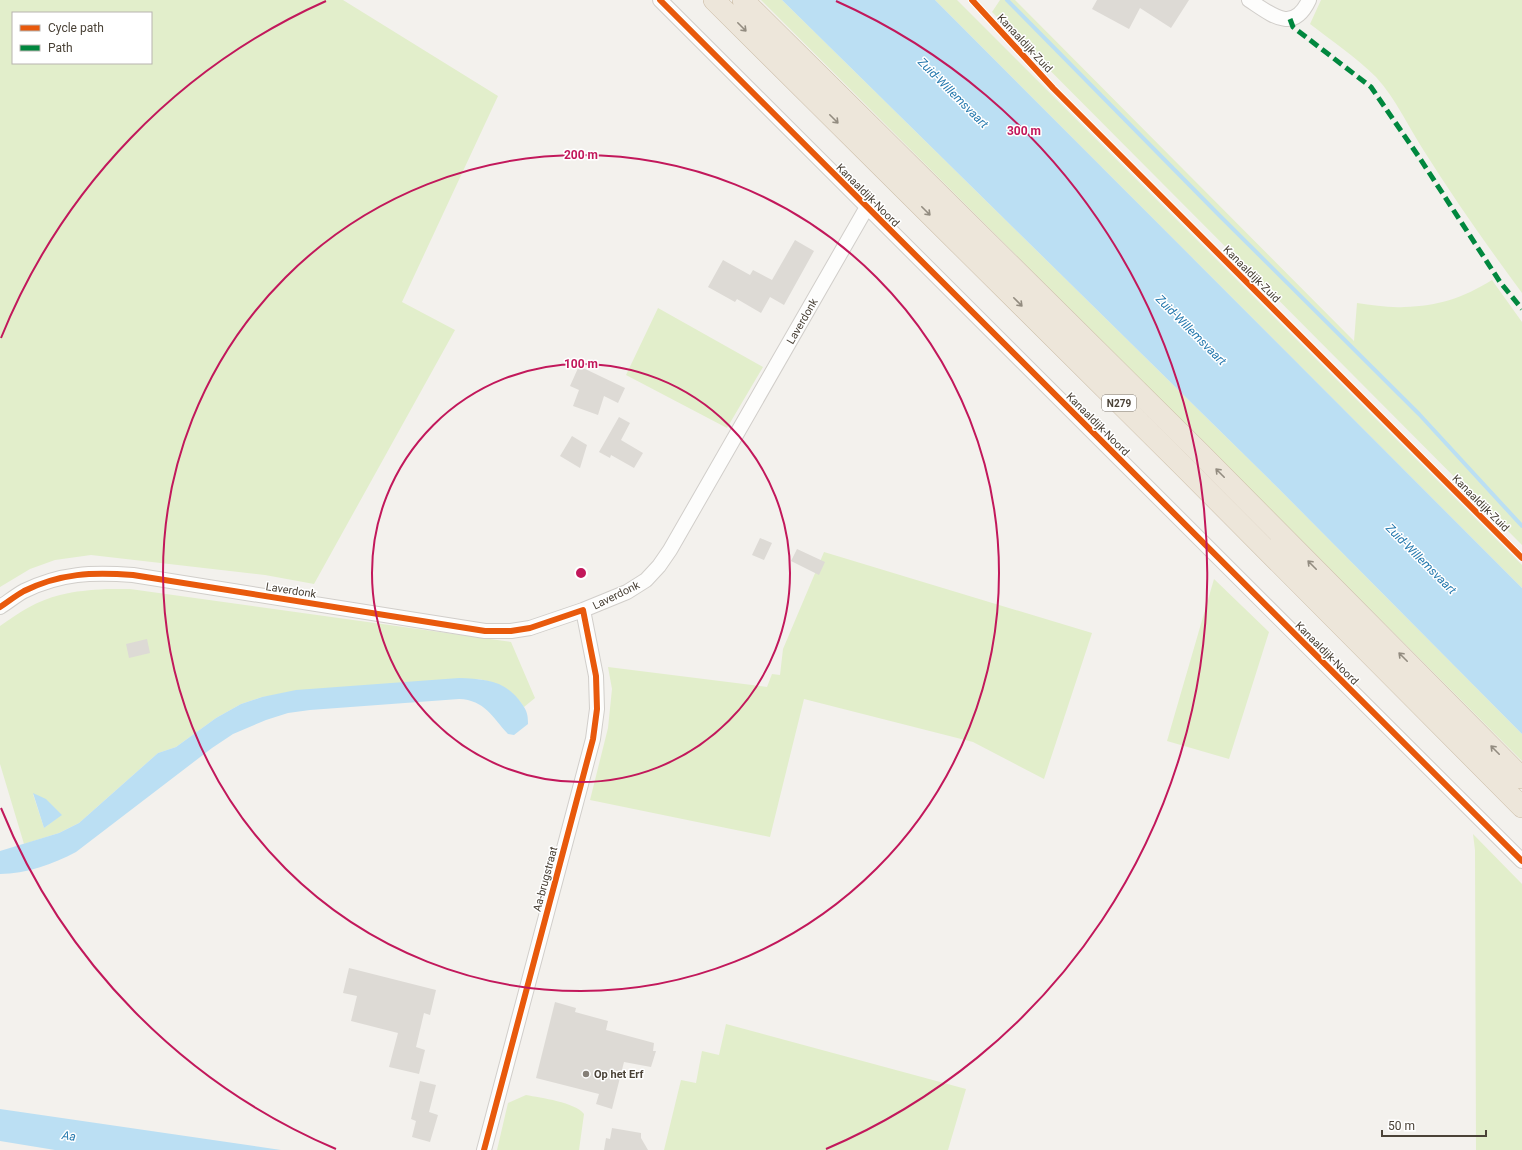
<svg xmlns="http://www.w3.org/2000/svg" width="1522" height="1150" font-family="Roboto,sans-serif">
	<rect width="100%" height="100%" fill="#f3f1ed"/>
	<!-- green -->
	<path fill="#e2eecb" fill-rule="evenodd" d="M0,0H343L498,96L402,302L455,330L314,584L265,575L91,555L55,560L30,569L0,587ZM13,13H151V63H13Z
		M761,0H782L1278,488L1522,734V761Z
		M935,0H957L1522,565V588Z
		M1000,0H1015L1354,341L1357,303C1373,305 1389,308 1404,307C1438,306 1463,298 1492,280L1522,322V545L992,12Z
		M1321,0H1522V293C1488,247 1455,200 1424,151C1408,126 1396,99 1376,77C1356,57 1332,41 1310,24Z
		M658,308L763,367L727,428L626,375Z
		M824,552L1092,633L1044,779L973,742L804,699L770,837L590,800L608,728L612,689L608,667L767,687L772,674L780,675L783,649Z
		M1214,579L1269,632L1229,759L1167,741Z
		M106,589H130L511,642L535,698L524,707C511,688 500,684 479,679L262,697L241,704L216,718L176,747L158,753L79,823L59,833L24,844L0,764V626C18,613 38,600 60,595C75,591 91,590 106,589ZM33,794L61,815L44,828Z
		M1473,834L1522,884V1150H1476L1475,850Z
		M726,1024L966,1089L948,1150H664L681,1080L696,1083L702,1051L719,1055Z
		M526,1095C541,1098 575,1102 584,1114L579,1150H497L508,1103Z"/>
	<!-- water -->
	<path fill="#bbdff3" d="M782,0H935L1522,588V734L1278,488Z
		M459,678C485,679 506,680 522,704C527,711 528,715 528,724L514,735L508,734C492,717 485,700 459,699L310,710L288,713L266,720L233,734L212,748L76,852C53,864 26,874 0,874V851L59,833L79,823L158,753L176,747L216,718L241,704L262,697L296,690Z
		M33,793L46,799L62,815L44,828Z
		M0,1109L281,1150H55L0,1141Z"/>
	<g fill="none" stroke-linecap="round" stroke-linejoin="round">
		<!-- stream -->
		<path stroke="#bbdff3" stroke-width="4" d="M1007,0L1219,215L1419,414L1522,526"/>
	</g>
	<!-- building -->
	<path fill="#dddad5" d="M1097,0H1189L1171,28L1140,8L1129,29L1092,9Z
		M795,240L814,251L784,305L770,297L761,313L737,299L735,302L708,287L723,260L750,275L753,270L772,280Z
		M579,366L625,388L618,403L604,396L598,415L573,406L579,390L570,386Z
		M619,417L630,423L621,440L643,453L634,468L611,455L610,458L599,452Z
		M572,436L587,445L580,468L560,456Z
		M760,538L772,543L764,560L752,555Z
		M797,549L825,562L819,575L791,561Z
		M147,639L150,653L129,658L126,644Z
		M349,968L436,990L430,1015L424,1013L416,1047L425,1050L419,1074L389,1067L398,1033L351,1021L357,996L343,993Z
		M555,1002L576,1008L575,1012L608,1021L606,1030L654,1043L653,1051H656L651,1067L624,1062L612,1109L596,1104L599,1094L536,1078Z
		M420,1081L436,1085L429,1112L438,1115L430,1142L412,1137L416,1121L411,1119Z
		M612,1128L641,1133V1138L648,1150H604L606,1138L610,1139Z"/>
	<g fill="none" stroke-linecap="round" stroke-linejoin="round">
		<!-- minor casing -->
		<g stroke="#d1ceca" stroke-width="16">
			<path id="minor" d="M660,0L1522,861
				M1249,0C1272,15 1293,34 1309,0
				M0,607C8,602 15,596 24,591C61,573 92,572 133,575L485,631H511L530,628L583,610L627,592L646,580L659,566L670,550L867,207
				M484,1150L593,739L597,709L596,676L583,610"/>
		</g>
		<!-- highway casing -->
		<g stroke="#ccbda7" stroke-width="22">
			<path id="highway" d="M714,0L1182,465L1522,807
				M743,0L1199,452L1522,778"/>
		</g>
		<!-- minor -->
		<use href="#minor" stroke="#fdfdfc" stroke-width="14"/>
		<!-- highway -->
		<use href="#highway" stroke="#ede6da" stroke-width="21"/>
		<!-- quiet -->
		<path stroke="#00873e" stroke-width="5" stroke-dasharray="10 5" stroke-linecap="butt" d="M1290,19L1293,27L1371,87L1419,157L1500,282L1522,309"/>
		<!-- cycleway casing -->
		<g stroke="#fff" stroke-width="8">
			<path id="cycleway" d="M660,0L1522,861
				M972,0L1053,88L1522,558
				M0,607C8,602 15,596 24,591C61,573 92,572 133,575L485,631H511L530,628L583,610L596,676L597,709L593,739L484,1150"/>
		</g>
		<!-- cycleway -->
		<use href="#cycleway" stroke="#e8590c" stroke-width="6"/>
	</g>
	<!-- one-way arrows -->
	<defs><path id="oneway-shaft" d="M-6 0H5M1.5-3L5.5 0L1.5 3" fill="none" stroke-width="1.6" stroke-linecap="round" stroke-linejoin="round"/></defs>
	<g stroke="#938c80">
		<use href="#oneway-shaft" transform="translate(742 27) rotate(45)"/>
		<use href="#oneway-shaft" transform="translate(834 119) rotate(45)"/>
		<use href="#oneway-shaft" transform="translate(926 211) rotate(45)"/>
		<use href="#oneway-shaft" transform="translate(1018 302) rotate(45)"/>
		<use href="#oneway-shaft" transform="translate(1220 473) rotate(-135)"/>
		<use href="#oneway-shaft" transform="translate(1312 565) rotate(-135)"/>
		<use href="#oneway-shaft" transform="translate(1403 657) rotate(-135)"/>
		<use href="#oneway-shaft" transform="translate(1495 750) rotate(-135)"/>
	</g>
	<!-- distance rings -->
	<g fill="none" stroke="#c2185b" stroke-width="2">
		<circle cx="581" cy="573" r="209"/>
		<circle cx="581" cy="573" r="418"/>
		<path d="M336 1149A626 626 0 0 1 1 808M1 338A626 626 0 0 1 326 1M836 1A626 626 0 0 1 826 1149"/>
	</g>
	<!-- markers -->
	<circle fill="#857f77" stroke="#fff" stroke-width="1.5" cx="586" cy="1074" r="4"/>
	<g text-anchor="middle" stroke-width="3" stroke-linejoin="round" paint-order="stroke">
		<!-- shield labels -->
		<rect fill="#fff" stroke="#807b73" stroke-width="1" x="1102" y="395" width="34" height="16" rx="3"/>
		<g font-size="10" font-weight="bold" fill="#4a4237">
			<text x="1119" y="407">N279</text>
		</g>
		<!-- street labels -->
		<g font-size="11" fill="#4a4237" stroke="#fff">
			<text transform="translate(1025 43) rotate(47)" y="4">Kanaaldijk-Zuid</text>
			<text transform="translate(868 195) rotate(45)" y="4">Kanaaldijk-Noord</text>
			<text transform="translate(1252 274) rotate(45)" y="4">Kanaaldijk-Zuid</text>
			<text transform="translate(802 321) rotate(-60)" y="4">Laverdonk</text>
			<text transform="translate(1098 424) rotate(45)" y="4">Kanaaldijk-Noord</text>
			<text transform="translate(1481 503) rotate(45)" y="4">Kanaaldijk-Zuid</text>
			<text transform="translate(291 590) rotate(9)" y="4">Laverdonk</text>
			<text transform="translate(616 595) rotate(-26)" y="4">Laverdonk</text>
			<text transform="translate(1327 653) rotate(45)" y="4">Kanaaldijk-Noord</text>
			<text transform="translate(545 879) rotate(-75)" y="4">Aa-brugstraat</text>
		</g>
		<!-- poi labels -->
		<g font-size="11" font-weight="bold" fill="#4a4237" stroke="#fff" text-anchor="start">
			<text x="594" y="1078">Op het Erf</text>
		</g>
		<!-- water labels -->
		<g font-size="12" font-style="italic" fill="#2579ae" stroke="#fff">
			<text transform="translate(953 93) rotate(45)" y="4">Zuid-Willemsvaart</text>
			<text transform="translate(1191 330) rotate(45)" y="4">Zuid-Willemsvaart</text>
			<text transform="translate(1421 559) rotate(45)" y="4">Zuid-Willemsvaart</text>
			<text transform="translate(69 1136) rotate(8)" y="4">Aa</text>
		</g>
	</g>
	<circle cx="581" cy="573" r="6" fill="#c2185b" stroke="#fff" stroke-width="2"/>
	<g font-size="12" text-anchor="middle" font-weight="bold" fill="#c2185b" stroke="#fff" stroke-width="3" stroke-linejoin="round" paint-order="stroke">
		<text x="1024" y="135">300 m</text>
		<text x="581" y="159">200 m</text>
		<text x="581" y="368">100 m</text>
	</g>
	<!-- legend -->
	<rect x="12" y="12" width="140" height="52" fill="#ffffff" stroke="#b7b3af"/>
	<rect x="20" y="25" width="20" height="6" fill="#e8590c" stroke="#b7b3af"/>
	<text x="48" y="32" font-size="12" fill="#4a4237">Cycle path</text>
	<rect x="20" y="45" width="20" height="6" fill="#00873e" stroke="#b7b3af"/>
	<text x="48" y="52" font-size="12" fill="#4a4237">Path</text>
	<!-- scale -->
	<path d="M1382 1130v6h104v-6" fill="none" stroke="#4a4237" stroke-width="2"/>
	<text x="1388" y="1130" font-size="12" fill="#4a4237" stroke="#ffffff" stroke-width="3" paint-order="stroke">50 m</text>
</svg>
